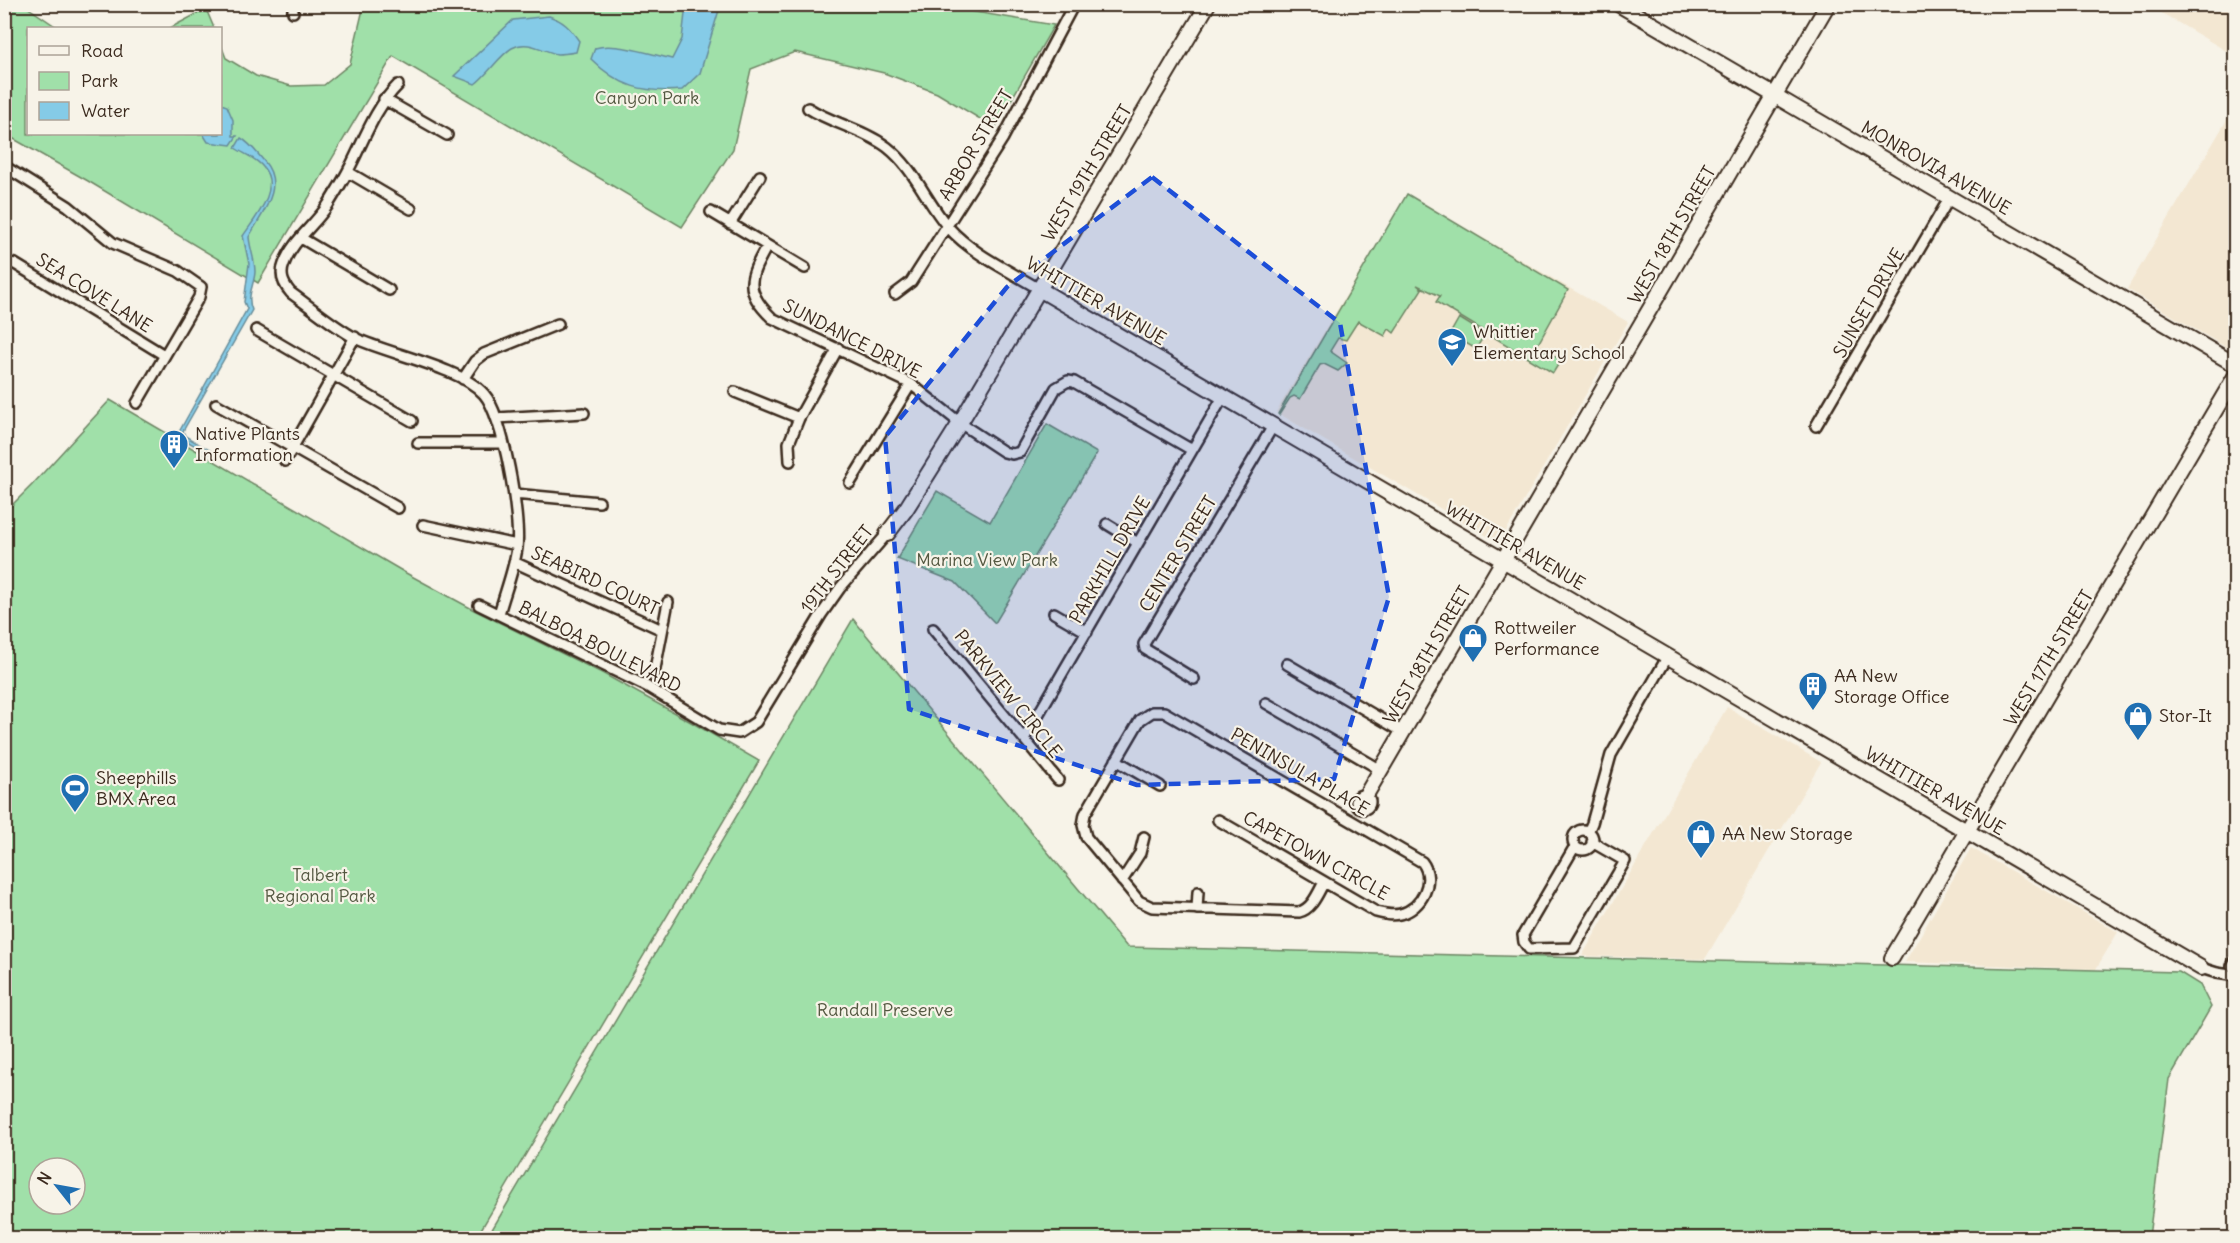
<svg xmlns="http://www.w3.org/2000/svg" width="2240" height="1243" font-family="Delius,sans-serif">
	<rect width="100%" height="100%" fill="#f7f3e8"/>
	<filter id="ink" filterUnits="userSpaceOnUse"><feTurbulence type="fractalNoise" baseFrequency=".0167" numOctaves="2"/><feDisplacementMap in="SourceGraphic" scale="12" xChannelSelector="R" yChannelSelector="G"/><feConvolveMatrix kernelMatrix="1 2 1 2 8 2 1 2 1" color-interpolation-filters="sRGB"/></filter>
	<g filter="url(#ink)">
		<!-- built -->
		<path fill="#f3e7d2" d="M2148,5H2235V56Z
			M2235,106L2236,345L2227,348L2127,289Z
			M1407,194L1628,322L1499,543L1276,412Z
			M1727,707L1821,762L1705,959L1582,956Z
			M1971,848L2118,932L2096,969L1905,962Z"/>
		<!-- green -->
		<path fill="#a0e0a9" stroke="#6e8564" stroke-width="1.5" fill-rule="evenodd" d="M927,4L1054,25L995,128L937,93L884,73L795,52L751,69L733,149L682,227L393,56L258,283L88,181L5,134V5H24L58,28H28V134H220L221,45L226,58L256,76L291,86L324,85L350,64L364,5Z
			M206,9L214,28H170Z
			M1407,194L1568,290L1537,346L1561,360L1553,373L1436,302L1440,296L1417,285L1422,289L1394,333L1389,329L1385,336L1358,321L1346,340L1338,338L1330,351L1347,363L1338,371L1324,364L1320,365L1300,399L1294,396L1290,398L1279,415L1278,414Z
			M1459,318L1485,334L1476,349L1450,334Z
			M110,400L404,572L474,610L602,673L691,722L759,761L476,1238H5V512L32,485ZM39,1168H75V1204H39Z
			M1047,424L1097,453L995,623L955,582L897,559L937,491L990,522Z
			M853,619L1127,947L2179,972L2200,985L2211,1007L2169,1079L2149,1237L2188,1238H487Z"/>
		<!-- water -->
		<path fill="#85cbe7" stroke="#678b97" stroke-width="1.5" d="M686,5H727L719,10L700,73L682,90C643,93 619,87 591,59L595,48C615,42 651,54 672,59L682,39Z
			M549,16C564,21 570,28 579,41L576,52C570,53 563,54 557,54C542,51 528,39 512,48C500,55 488,74 475,84L454,76L513,20Z
			M221,104L227,106L233,120V136H237L231,145L208,142L203,134H220Z
			M241,138C251,144 256,152 264,161C286,187 262,213 249,237C250,249 255,260 255,272C254,286 246,296 252,310L183,431L185,436L211,451L209,454L180,437L179,432L247,309L244,302L249,264L243,236C254,219 282,189 263,167C256,158 244,154 235,148Z"/>
		<g fill="none" stroke-linecap="round" stroke-linejoin="round">
			<!-- street casing -->
			<g stroke="#3b2a1e" stroke-width="14">
				<path id="street" d="M293,12V4
					M398,85C375,108 364,140 349,169C343,181 335,193 328,205C315,225 292,241 284,264C279,276 284,285 291,293C312,308 333,326 355,338C388,354 460,367 484,394C503,415 521,518 517,548C514,570 505,592 499,614
					M384,99L447,135
					M808,108C833,124 863,129 887,147C914,168 926,201 948,227C972,254 1008,270 1039,289
					M4,166L68,206L113,243L178,271L201,287L199,297L137,403
					M348,172L411,209
					M711,212L805,268
					M730,224L760,176
					M301,238L389,290
					M767,246C749,278 743,290 772,318L911,384L960,423L1004,452L1012,454L1020,452L1056,388L1068,381L1074,382L1192,450
					M4,262L15,264L164,355
					M895,294L911,282L1003,138L1074,4
					M256,330L412,421
					M463,379L475,361L484,354L558,324
					M735,392L799,418
					M216,404L398,508
					M497,418L584,413
					M1816,426L1950,197
					M418,443H502
					M285,461L355,337
					M790,461L789,443L799,418L838,348
					M850,483L911,384
					M514,494L599,502
					M1107,524L1138,543
					M423,525L517,545
					M514,562L662,630
					M479,605L646,686L719,730L739,733L756,722L821,615L840,588L887,534
					M1054,613L1087,632
					M933,629L1058,780
					M1287,664L1403,732
					M654,674L668,602
					M1194,679L1145,649L1144,644L1273,426
					M1266,703L1381,770
					M1024,739L1223,397
					M1116,760L1160,786
					M1356 802a7 7 0 1 1 14 0a7 7 0 1 1-14 0Z
					M1218,820L1376,912C1384,914 1392,916 1400,914C1422,909 1436,880 1422,862L1164,712H1152L1140,720L1085,814L1083,825L1086,837L1139,901L1152,907L1299,912C1312,909 1318,893 1324,882
					M1573 840a10 10 0 1 1 20 0a10 10 0 1 1-20 0Z
					M1588,832L1592,823L1611,755L1668,656
					M1575,846L1523,935L1524,942L1529,949L1574,948L1625,861L1592,842
					M1122,881L1140,853L1144,837
					M1197,909L1198,892
					M2232,966L2236,959
					M2201,968L2217,973L2236,976"/>
			</g>
			<!-- secondary casing -->
			<g stroke="#3b2a1e" stroke-width="18">
				<path id="secondary" d="M1618,4L2236,365
					M1039,289L2201,968
					M887,534L906,509L960,423L1208,4
					M1366,795L1828,4
					M1892,958L2236,375"/>
			</g>
			<!-- street -->
			<use href="#street" stroke="#f7f3e8" stroke-width="9"/>
			<!-- secondary -->
			<use href="#secondary" stroke="#f7f3e8" stroke-width="14"/>
		</g>
	</g>
	<!-- marked area -->
	<path fill="#1d4ed8" fill-opacity="0.2" stroke="#1d4ed8" stroke-width="4.5" stroke-dasharray="12 8" stroke-linejoin="round" d="M1152,177L1340,323L1389,597L1334,779L1137,785L909,709L885,437L1007,287Z"/>
	<!-- icons -->
	<defs>
		<g id="school-pin" transform="scale(1.5)"><path d="M0 17L-7.5 6A9.5 9.5 0 1 1 7.5 6Z" fill="#1f6fb2" stroke="#f7f3e8"/><path d="M0-5L7-2L0 1L-7-2ZM-4 1L0 2.5L4 1V4Q0 6-4 4Z" fill="#fff"/></g>
		<g id="building-pin" transform="scale(1.5)"><path d="M0 17L-7.5 6A9.5 9.5 0 1 1 7.5 6Z" fill="#1f6fb2" stroke="#f7f3e8"/><path d="M-4-6H4V6H1V3H-1V6H-4ZM-2.5-4.3h1.7v1.8h-1.7ZM.8-4.3h1.7v1.8H.8ZM-2.5-1h1.7V.8h-1.7ZM.8-1h1.7V.8H.8Z" fill="#fff"/></g>
		<g id="shop-pin" transform="scale(1.5)"><path d="M0 17L-7.5 6A9.5 9.5 0 1 1 7.5 6Z" fill="#1f6fb2" stroke="#f7f3e8"/><path d="M-5-2.5h2.3a2.7 3.5 0 0 1 5.4 0H5L5.5 6h-11ZM-1.5-2.5h3a1.5 2.3 0 0 0-3 0Z" fill="#fff"/></g>
		<g id="stadium-pin" transform="scale(1.5)"><path d="M0 17L-7.5 6A9.5 9.5 0 1 1 7.5 6Z" fill="#1f6fb2" stroke="#f7f3e8"/><path d="M0-5a6.5 5 0 1 0 0 10a6.5 5 0 1 0 0-10ZM-3.5-1.8h7v3.6h-7Z" fill="#fff"/></g>
	</defs>
	<g fill-rule="evenodd">
		<use href="#school-pin" x="1452" y="342"/>
		<use href="#building-pin" x="174" y="444"/>
		<use href="#shop-pin" x="1473" y="638"/>
		<use href="#building-pin" x="1813" y="686"/>
		<use href="#shop-pin" x="2138" y="716"/>
		<use href="#stadium-pin" x="75" y="788"/>
		<use href="#shop-pin" x="1701" y="834"/>
	</g>
	<g text-anchor="middle" stroke-width="4.5" stroke-linejoin="round" paint-order="stroke">
		<!-- park labels -->
		<g font-size="18" fill="#545841" stroke="#f7f3e8">
			<text x="647" y="104">Canyon Park</text>
			<text x="987" y="566">Marina View Park</text>
			<text x="320" y="881">Talbert<tspan x="320" dy="21">Regional Park</tspan></text>
			<text x="885" y="1016">Randall Preserve</text>
		</g>
		<!-- street labels -->
		<g font-size="18" fill="#3b2a1e" stroke="#f7f3e8">
			<text transform="translate(976 145) rotate(-59)" y="6">ARBOR STREET</text>
			<text transform="translate(1936 168) rotate(30)" y="6">MONROVIA AVENUE</text>
			<text transform="translate(1087 173) rotate(-59)" y="6">WEST 19TH STREET</text>
			<text transform="translate(1672 235) rotate(-60)" y="6">WEST 18TH STREET</text>
			<text transform="translate(94 293) rotate(32)" y="6">SEA COVE LANE</text>
			<text transform="translate(1096 301) rotate(30)" y="6">WHITTIER AVENUE</text>
			<text transform="translate(1869 303) rotate(-60)" y="6">SUNSET DRIVE</text>
			<text transform="translate(852 339) rotate(27)" y="6">SUNDANCE DRIVE</text>
			<text transform="translate(1515 546) rotate(30)" y="6">WHITTIER AVENUE</text>
			<text transform="translate(1178 554) rotate(-59)" y="6">CENTER STREET</text>
			<text transform="translate(1110 560) rotate(-60)" y="6">PARKHILL DRIVE</text>
			<text transform="translate(837 569) rotate(-52)" y="6">19TH STREET</text>
			<text transform="translate(595 581) rotate(25)" y="6">SEABIRD COURT</text>
			<text transform="translate(600 647) rotate(27)" y="6">BALBOA BOULEVARD</text>
			<text transform="translate(1427 655) rotate(-60)" y="6">WEST 18TH STREET</text>
			<text transform="translate(2049 658) rotate(-59)" y="6">WEST 17TH STREET</text>
			<text transform="translate(1008 694) rotate(51)" y="6">PARKVIEW CIRCLE</text>
			<text transform="translate(1300 772) rotate(30)" y="6">PENINSULA PLACE</text>
			<text transform="translate(1935 791) rotate(30)" y="6">WHITTIER AVENUE</text>
			<text transform="translate(1316 856) rotate(29)" y="6">CAPETOWN CIRCLE</text>
		</g>
		<!-- poi labels -->
		<g font-size="18" fill="#3b2a1e" stroke="#f7f3e8" text-anchor="start">
			<text x="1473" y="338">Whittier<tspan x="1473" dy="21">Elementary School</tspan></text>
			<text x="195" y="440">Native Plants<tspan x="195" dy="21">Information</tspan></text>
			<text x="1494" y="634">Rottweiler<tspan x="1494" dy="21">Performance</tspan></text>
			<text x="1834" y="682">AA New<tspan x="1834" dy="21">Storage Office</tspan></text>
			<text x="2159" y="722">Stor-It</text>
			<text x="96" y="784">Sheephills<tspan x="96" dy="21">BMX Area</tspan></text>
			<text x="1722" y="840">AA New Storage</text>
		</g>
	</g>
	<!-- margin -->
	<rect width="2240" height="1243" fill="none" stroke="#f7f3e8" stroke-width="24"/>
	<rect x="12" y="12" width="2216" height="1219" fill="none" stroke="#3b2a1e" stroke-width="2" filter="url(#ink)"/>
	<!-- legend -->
	<rect x="27" y="27" width="195" height="108" fill="#f7f3e8" stroke="#aca397" stroke-width="1.5"/>
	<rect x="39" y="46" width="30" height="9" fill="#f7f3e8" stroke="#aca397" stroke-width="1.5"/>
	<text x="81" y="57" font-size="18" fill="#3b2a1e">Road</text>
	<rect x="39" y="72" width="30" height="18" fill="#a0e0a9" stroke="#aca397" stroke-width="1.5"/>
	<text x="81" y="87" font-size="18" fill="#3b2a1e">Park</text>
	<rect x="39" y="102" width="30" height="18" fill="#85cbe7" stroke="#aca397" stroke-width="1.5"/>
	<text x="81" y="117" font-size="18" fill="#3b2a1e">Water</text>
	<!-- north arrow -->
	<g transform="translate(57 1186) rotate(301)"><circle r="28" fill="#f7f3e8" stroke="#aca397" stroke-width="1.5"/>
	<path d="M0-4.5L10 22L0 15L-10 22Z" fill="#1f6fb2"/>
	<text y="-9" font-size="16" font-weight="bold" text-anchor="middle" fill="#3b2a1e">N</text>
	</g>
</svg>
